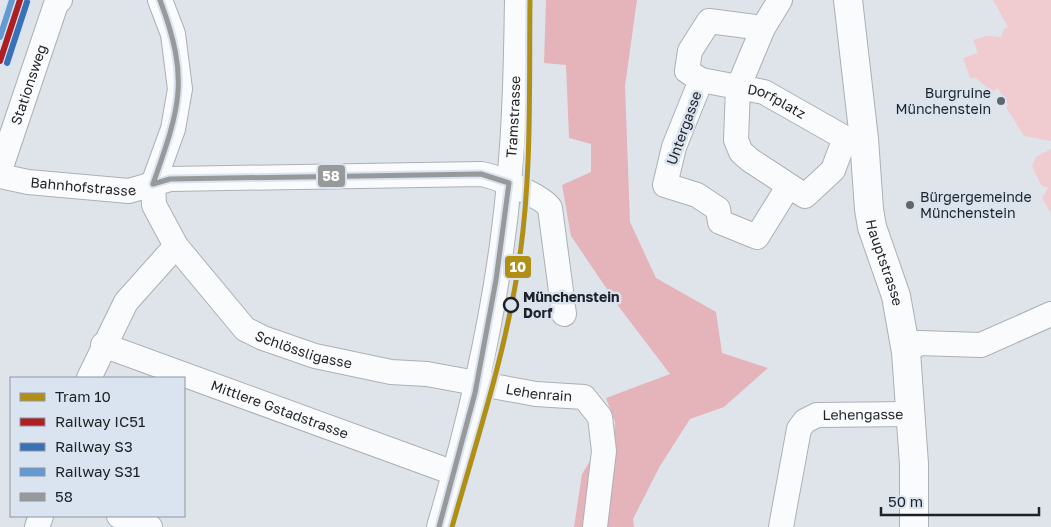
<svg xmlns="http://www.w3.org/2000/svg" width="1051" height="527" font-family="'Golos Text',sans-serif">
	<rect width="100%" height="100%" fill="#dfe4eb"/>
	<!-- green -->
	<path fill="#f0cbd0" d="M993,0H1051V141L1024,136L1006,107L1008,105L998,88L992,92L976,78H970L963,58L978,53L973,40L987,36L1001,37L1004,29L1008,27Z
		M1051,149V214L1042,198L1048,188L1041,185L1032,166L1036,157Z"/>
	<!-- forest -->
	<path fill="#e4b4ba" d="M546,0H637L625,86L630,222L656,278L716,312L722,353L768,368L724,407L690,419L660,466L633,519L634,527H607L615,422L606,398L670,374L619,307L571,236L562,185L591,172V144L569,138L566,65L544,63Z
		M590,461L595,527H574L582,474Z"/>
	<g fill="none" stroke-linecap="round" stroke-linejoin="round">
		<!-- minor casing -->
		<g stroke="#acb0b6" stroke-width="26">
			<g id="minor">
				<path id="s1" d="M160,0L173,34L180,89L173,129L153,184L154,205L176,246L245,329L263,338L315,356L391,372L427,374L536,394L584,397L600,417L604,451L595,527"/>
				<path d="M780,0L763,28L738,88L736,140L741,152L750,160L805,196L833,170L845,138"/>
				<path d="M763,28L709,21L690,51L687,71L701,80L674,147L665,185L697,195L718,209L720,222L757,237L788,187"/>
				<path id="s2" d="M701,80L764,92L845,138L859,139"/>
				<path id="s3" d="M0,170L56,4L60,0"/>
				<path id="s4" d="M0,176L28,182L129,191L170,179L481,174C495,176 544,197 550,208L564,314"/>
				<path id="s5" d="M103,345L454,473"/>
				<path d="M906,352L919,343L981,345L1051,314"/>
				<path d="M89,378L126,302L176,246"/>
				<path d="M119,516L150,527"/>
				<path d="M37,527L41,516"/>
				<path id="s6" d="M439,527C472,415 499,299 509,182C515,122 516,60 517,0"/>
				<path id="s7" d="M781,527L799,429L805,421L817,415L911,414"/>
			</g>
		</g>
		<!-- secondary casing -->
		<g stroke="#acb0b6" stroke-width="30">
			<g id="secondary">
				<path id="s8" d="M848,0L864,139L869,209L872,227L896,296L906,352L914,464V527"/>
			</g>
		</g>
		<!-- minor -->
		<use href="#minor" stroke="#fafbfc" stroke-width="24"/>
		<!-- secondary -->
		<use href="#secondary" stroke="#fafbfc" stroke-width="28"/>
		<!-- bus-1 casing -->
		<g stroke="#dae3f0" stroke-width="9">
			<path id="bus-1" d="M153,184L170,179L481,174L509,183
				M153,184C180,107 190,80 160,0
				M439,527L475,393L496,280L509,183"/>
		</g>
		<!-- bus-1 -->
		<use href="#bus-1" stroke="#98999a" stroke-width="5"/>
		<!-- rail-1 casing -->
		<g stroke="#dae3f0" stroke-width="10">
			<path id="rail-1" d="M0,61L20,0"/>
		</g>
		<!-- rail-2 casing -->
		<g stroke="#dae3f0" stroke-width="10">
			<path id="rail-2" d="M7,63L27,2"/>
		</g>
		<!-- rail-3 casing -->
		<g stroke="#dae3f0" stroke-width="10">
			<path id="rail-3" d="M0,37L12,0"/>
		</g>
		<!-- rail-1 -->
		<use href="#rail-1" stroke="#ad1f23" stroke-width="6"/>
		<!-- rail-2 -->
		<use href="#rail-2" stroke="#3971b8" stroke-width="6"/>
		<!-- rail-3 -->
		<use href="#rail-3" stroke="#639ad2" stroke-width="6"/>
		<!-- tram-1 casing -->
		<g stroke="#dae3f0" stroke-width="9">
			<path id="tram-1" d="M452,527C477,439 506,352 519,262C532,175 529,87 530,0"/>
		</g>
		<!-- tram-1 -->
		<use href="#tram-1" stroke="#b08f14" stroke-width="5"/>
	</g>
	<!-- markers -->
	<g fill="#62666b" stroke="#dae3f0" stroke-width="2">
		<circle cx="1001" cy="101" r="5"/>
		<circle cx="910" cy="205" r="5"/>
	</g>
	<circle fill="#dae3f0" stroke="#1e2226" stroke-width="2.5" cx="511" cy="305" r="7"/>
	<g text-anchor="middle" stroke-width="5" stroke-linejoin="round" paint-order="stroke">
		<!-- street labels -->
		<g font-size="14" fill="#1e2226" stroke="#dae3f0">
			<text dy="5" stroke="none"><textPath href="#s3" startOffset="90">Stationsweg</textPath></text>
			<text dy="5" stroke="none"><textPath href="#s2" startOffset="79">Dorfplatz</textPath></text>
			<text dy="5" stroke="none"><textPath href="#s6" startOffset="418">Tramstrasse</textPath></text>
			<text transform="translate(684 128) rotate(-70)" y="5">Untergasse</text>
			<text dy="5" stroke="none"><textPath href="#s4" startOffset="84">Bahnhofstrasse</textPath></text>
			<text dy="5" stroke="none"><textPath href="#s8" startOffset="266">Hauptstrasse</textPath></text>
			<text dy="5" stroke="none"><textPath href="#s1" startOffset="429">Schlössligasse</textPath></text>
			<text dy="5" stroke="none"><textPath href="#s1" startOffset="669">Lehenrain</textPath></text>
			<text dy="5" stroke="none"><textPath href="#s5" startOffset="188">Mittlere Gstadstrasse</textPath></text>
			<text dy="5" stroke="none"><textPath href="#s7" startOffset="169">Lehengasse</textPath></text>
		</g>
		<!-- poi labels -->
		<g font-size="14" fill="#1e2226" stroke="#dae3f0" text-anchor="end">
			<text x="991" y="98">Burgruine<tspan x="991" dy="16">Münchenstein</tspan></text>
			<text x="920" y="202" text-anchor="start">Bürgergemeinde<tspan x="920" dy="16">Münchenstein</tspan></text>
		</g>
		<!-- stop labels -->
		<g font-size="14" font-weight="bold" fill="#1e2226" stroke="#dae3f0" text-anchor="start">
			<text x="523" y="302">Münchenstein<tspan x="523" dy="16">Dorf</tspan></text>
		</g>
	</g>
	<g stroke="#dae3f0" stroke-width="2">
		<rect x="317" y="164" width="29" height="24" rx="5" fill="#98999a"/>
		<rect x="504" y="255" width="28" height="24" rx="5" fill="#b08f14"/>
	</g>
	<g font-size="14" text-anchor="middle" font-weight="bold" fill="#fff">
		<text x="331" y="181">58</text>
		<text x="518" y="272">10</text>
	</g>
	<!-- legend -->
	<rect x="10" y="377" width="175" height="140" fill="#dae3f0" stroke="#8f969f"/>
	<rect x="20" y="393" width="25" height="8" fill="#b08f14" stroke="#8f969f"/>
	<text x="55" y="402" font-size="15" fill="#1e2226">Tram 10</text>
	<rect x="20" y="418" width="25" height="8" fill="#ad1f23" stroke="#8f969f"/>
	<text x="55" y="427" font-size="15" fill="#1e2226">Railway IC51</text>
	<rect x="20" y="443" width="25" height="8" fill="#3971b8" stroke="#8f969f"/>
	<text x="55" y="452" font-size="15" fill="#1e2226">Railway S3</text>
	<rect x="20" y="468" width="25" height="8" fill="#639ad2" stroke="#8f969f"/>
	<text x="55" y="477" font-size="15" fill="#1e2226">Railway S31</text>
	<rect x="20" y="493" width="25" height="8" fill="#98999a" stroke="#8f969f"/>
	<text x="55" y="502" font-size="15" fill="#1e2226">58</text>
	<!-- scale -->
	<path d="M881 507v8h158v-8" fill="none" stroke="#1e2226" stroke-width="2.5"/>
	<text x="888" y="507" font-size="15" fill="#1e2226" stroke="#dae3f0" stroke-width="4" paint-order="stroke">50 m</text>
</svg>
